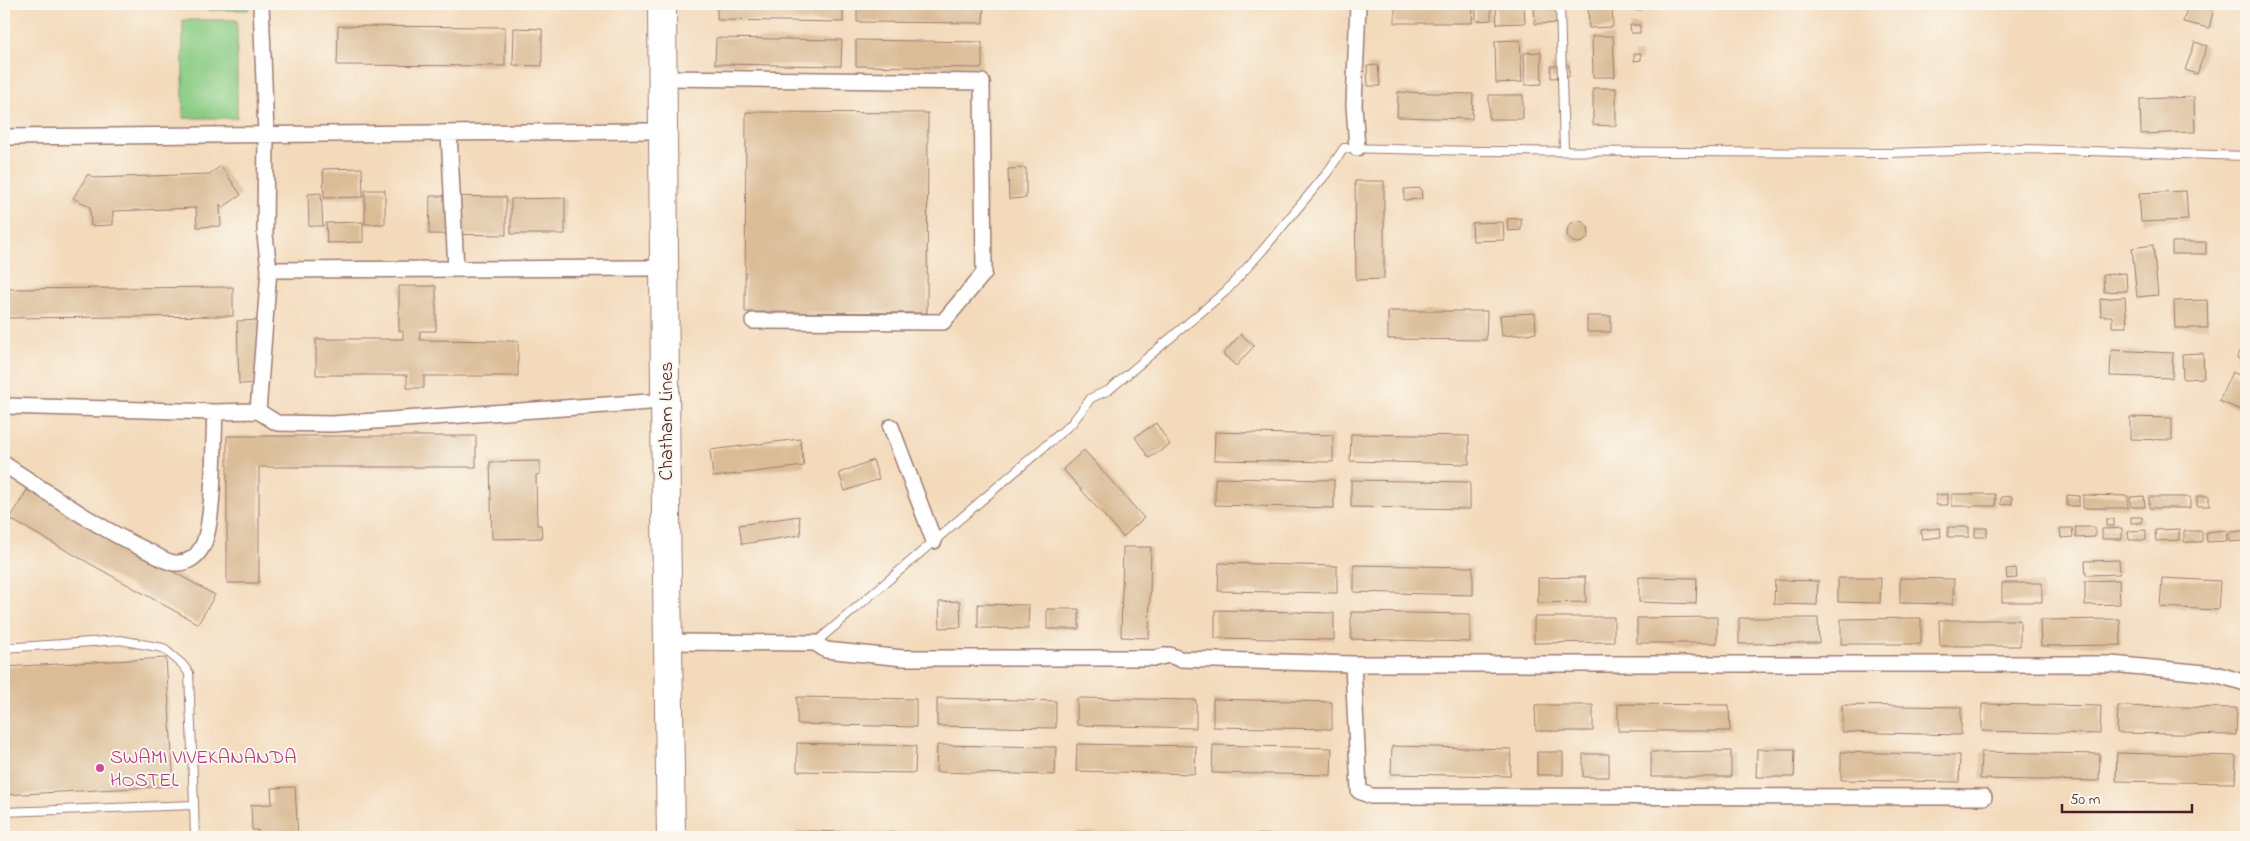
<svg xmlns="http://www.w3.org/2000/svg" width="2250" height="841" font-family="'Indie Flower',sans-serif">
	<rect width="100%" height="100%" fill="#fbf7ec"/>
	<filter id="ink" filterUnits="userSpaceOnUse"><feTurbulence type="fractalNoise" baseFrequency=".02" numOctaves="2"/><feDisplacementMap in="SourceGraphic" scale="10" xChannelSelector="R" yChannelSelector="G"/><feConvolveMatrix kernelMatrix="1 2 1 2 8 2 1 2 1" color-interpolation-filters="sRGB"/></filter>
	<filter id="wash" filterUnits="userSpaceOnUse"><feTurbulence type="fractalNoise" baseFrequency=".0096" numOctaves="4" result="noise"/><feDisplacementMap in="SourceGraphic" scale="20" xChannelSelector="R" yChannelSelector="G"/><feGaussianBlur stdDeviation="1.12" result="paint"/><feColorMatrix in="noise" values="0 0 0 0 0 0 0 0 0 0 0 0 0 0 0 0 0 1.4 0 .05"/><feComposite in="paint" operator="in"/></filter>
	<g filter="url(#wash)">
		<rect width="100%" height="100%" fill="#f3dabb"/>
		<!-- green -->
		<path fill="#8acc84" stroke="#6a7658" d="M207,4H249V10H207Z
			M183,20H237V118H183Z"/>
		<g id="blocks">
			<!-- building -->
			<path fill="#dabc96" d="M717,4H843V22L717,20Z
				M857,4H984L983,23L857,22Z
				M1395,4H1473L1472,23H1395Z
				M1476,4H1491V20L1476,21Z
				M1496,4H1524L1525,23L1497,24Z
				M1534,4H1564L1565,23L1535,24Z
				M1588,4H1612L1613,27L1589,28Z
				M1633,4H1641V10H1634Z
				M2188,4H2215L2209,28L2183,22Z
				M1630,25H1640V33H1631Z
				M338,26L505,27V66L337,65Z
				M514,28L542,29V66L513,65Z
				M1592,36H1613L1615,77H1593Z
				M716,38L842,40L841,66L715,64Z
				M856,40L982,42V68L856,66Z
				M1520,40L1522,82L1496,83L1495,41Z
				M2195,42L2207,46L2197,74L2185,70Z
				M1541,52L1542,84L1525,85L1524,53Z
				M1641,53V60L1634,61V54Z
				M1378,65L1380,86H1368L1367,66Z
				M1569,65V77L1551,78V66Z
				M1593,88H1616V126L1593,125Z
				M1398,92L1473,94L1472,119L1397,117Z
				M1489,95H1523V119H1489Z
				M2194,97L2195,132L2141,134L2140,99Z
				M746,112L928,113L927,313L745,312Z
				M221,166L241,195L222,208L220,204L221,226L197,227L196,208L113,211V225L91,226L90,207L73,198L88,174L94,178L209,174Z
				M362,168L363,197L324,198L323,169Z
				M1026,168V198L1009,199L1008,169Z
				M1355,181H1384V279L1356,280Z
				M1421,188L1422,199L1404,200V189Z
				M365,190H385V224H365Z
				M2186,191L2188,220L2141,222L2139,193Z
				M321,193L323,226H309L308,194Z
				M430,196L506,197V235L429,234Z
				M565,198V234H511V199Z
				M1521,218V230L1508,231L1507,219Z
				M1567 232a11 11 0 1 1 22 0a11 11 0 1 1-22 0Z
				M363,222V242L327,243L326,223Z
				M1503,222L1504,240L1473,241L1472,223Z
				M2172,242H2206V254H2172Z
				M2153,245L2158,295L2137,297L2132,248Z
				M2126,273L2127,291L2104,292L2103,275Z
				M399,286H436V331H420V340L518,341V376H424V388H407V375H316V339H403V331H399Z
				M233,287V316L4,318V289Z
				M2125,297L2127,327H2112V316H2101L2100,299Z
				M2207,300L2208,328H2175L2174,301Z
				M1388,311H1487L1486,340L1388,339Z
				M1535,313L1536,333L1502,336L1500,315Z
				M1587,316H1611V332H1587Z
				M263,320L265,383L239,384L237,321Z
				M1241,334L1254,346L1236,366L1223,354Z
				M2243,346L2246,348V362L2237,358Z
				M2111,350L2173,353L2172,378L2110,376Z
				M2203,353L2204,378L2183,379L2182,354Z
				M2232,372L2246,378V412L2219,401Z
				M2130,417L2172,418V440L2130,439Z
				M1156,423L1170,445L1149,458L1135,437Z
				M1215,432L1333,435V462L1214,460Z
				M1351,434L1469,436V464L1350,461Z
				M227,436H476V467H259V583H227Z
				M800,439L804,466L713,477L710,450Z
				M1084,450L1144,518L1123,537L1063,469Z
				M873,460L879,479L845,491L839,473Z
				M540,461V474L536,475L537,525H541L542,538L492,539L490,462Z
				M1215,478L1334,480V508L1215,505Z
				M1351,480L1470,482V509L1351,507Z
				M27,490L215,595L198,624L10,519Z
				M1948,494V505H1936V495Z
				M1952,494H1995L1996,506H1952Z
				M2067,495L2079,496V506H2067Z
				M2083,495L2128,496V508H2083Z
				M2012,496V504L2001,505V497Z
				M2144,496L2145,507H2131L2130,497Z
				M2197,496H2209V506H2197Z
				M2149,497H2190V508H2149Z
				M799,516L801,535L742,544L739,525Z
				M2131,517H2142V523H2131Z
				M2106,519H2114V526H2106Z
				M1948,527H1969V537H1948Z
				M2075,527H2095V537L2076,538Z
				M1940,528L1941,537L1922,539L1921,530Z
				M1975,528H1987V537H1975Z
				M2060,528H2072L2073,537L2061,538Z
				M2122,528V539H2102V529Z
				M2179,529V540L2156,541L2155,530Z
				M2146,530V540H2129L2128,531Z
				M2226,530L2227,541L2207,542L2206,532Z
				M2184,531H2202V542H2184Z
				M2243,531V541L2229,542V532Z
				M1123,547H1151L1149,638L1121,637Z
				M2119,560L2120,574L2086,575L2085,561Z
				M1219,563L1337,566V593L1218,591Z
				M1354,565L1473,567V595L1354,592Z
				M2016,568L2017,578L2007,579L2006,569Z
				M1585,577L1586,602L1538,603V578Z
				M1639,577L1697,578L1696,604L1639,602Z
				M1838,578H1881L1880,603L1838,602Z
				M1900,578L1954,579L1953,604L1900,603Z
				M2162,578L2220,581L2218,610L2160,607Z
				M1775,580L1818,581L1817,605L1774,604Z
				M2119,580L2120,604L2085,605V581Z
				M2002,583H2042V602H2002Z
				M960,601L961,627L940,628L939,602Z
				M978,604L1029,605L1028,629L978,628Z
				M1047,609H1079V629H1047Z
				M1215,610L1334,613V640L1215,638Z
				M1351,612L1470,614V642L1351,639Z
				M1534,617H1614V642L1534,643Z
				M1717,617V643H1637V618Z
				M1739,618H1818L1819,643L1739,644Z
				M1921,618V644H1841V619Z
				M2120,619L2121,645L2041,646L2040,620Z
				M1939,620H2020V646H1940Z
				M166,658L174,786L4,795V667Z
				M797,697L916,699V727L797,724Z
				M937,698L1056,701V728L937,726Z
				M1077,698L1196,700V728L1077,725Z
				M1213,699L1332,702V729L1213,727Z
				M1618,704L1729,705L1730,731H1618Z
				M1982,704L2101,706L2100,734L1982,731Z
				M1535,705H1593V731H1536Z
				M1842,705L1961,707V735L1842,732Z
				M2118,706L2237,708L2236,735L2117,733Z
				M797,743L916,746L915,773L797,771Z
				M1077,744L1196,746L1195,774L1076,771Z
				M937,745L1056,747L1055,775L936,772Z
				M1213,745L1332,748L1331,775L1212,773Z
				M1392,746L1511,749L1510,776L1391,774Z
				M1757,749H1795L1794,777H1756Z
				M1731,751V777H1651V752Z
				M1537,752H1563V775H1537Z
				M1841,752L1960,755L1959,782L1841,780Z
				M1981,752L2100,754L2099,781L1980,779Z
				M2117,753L2236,756L2235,783L2116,781Z
				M1583,754H1609V777H1583Z
				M295,787L298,837H258V830H252L251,805L272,804L271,788Z
				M796,831L915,833V837H796Z
				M1076,832L1195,834V837H1076Z
				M936,833L1055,835V837H936Z
				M1212,833L1326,836V837H1212Z"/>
		</g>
	</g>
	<g filter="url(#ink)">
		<use href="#blocks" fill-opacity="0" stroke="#9e7c73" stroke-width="1"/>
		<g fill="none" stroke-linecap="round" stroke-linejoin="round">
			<!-- lane casing -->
			<g stroke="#9e7c73" stroke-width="10">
				<path id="lane" d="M1560,4L1564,151
					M815,643L1072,423L1091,398L1109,390L1226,291L1262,251L1327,173L1344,148L1476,151L1888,153L2023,149L2246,156
					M4,648L120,640L163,648L182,664L189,673L194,805L4,812
					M194,805L195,837"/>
			</g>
			<!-- street casing -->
			<g stroke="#9e7c73" stroke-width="18">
				<path id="street" d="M663,78L982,82L984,273L943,322L753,321
					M449,133L456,269
					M4,137L647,131
					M1357,148L1354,105L1358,4
					M269,270L648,268
					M4,406L215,412L258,411L277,423L332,424L649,402
					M258,411L269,270L265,235L266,134L261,4
					M891,427L934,541
					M4,464C51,495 98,528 150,552C157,556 166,562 174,563C186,564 196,558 202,547C215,524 213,443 215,412
					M668,642L815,643L826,650L903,658H1156L1169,655L1180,659L1353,664H2111L2215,674L2246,683
					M1353,664L1359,791L1371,796L1984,797"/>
			</g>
			<!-- highway casing -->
			<g stroke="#9e7c73" stroke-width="30">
				<path id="highway" d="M662,4L666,516L671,837"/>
			</g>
			<!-- lane -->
			<use href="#lane" stroke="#fff" stroke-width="8"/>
			<!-- street -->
			<use href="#street" stroke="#fff" stroke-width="15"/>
			<!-- highway -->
			<use href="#highway" stroke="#fff" stroke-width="28"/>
		</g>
	</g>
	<!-- markers -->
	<circle fill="#d1479c" stroke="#fbf7ec" stroke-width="2" cx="100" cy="768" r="5"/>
	<g text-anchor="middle" stroke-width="4" stroke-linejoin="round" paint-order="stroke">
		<!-- street labels -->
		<g font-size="20" fill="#4a1f2b" stroke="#fbf7ec">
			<text transform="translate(665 421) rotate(-90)" y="7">Chatham Lines</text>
		</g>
		<!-- hotel labels -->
		<g font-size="20" fill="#b23c85" stroke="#fbf7ec" text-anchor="start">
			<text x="110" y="763">SWAMI VIVEKANANDA<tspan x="110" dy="23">HOSTEL</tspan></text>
		</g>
	</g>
	<!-- margin -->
	<rect width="2250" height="841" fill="none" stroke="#fbf7ec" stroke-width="20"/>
	<!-- scale -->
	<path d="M2062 804v8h130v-8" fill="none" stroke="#4a1f2b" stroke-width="2.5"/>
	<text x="2070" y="804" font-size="15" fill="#4a1f2b" stroke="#fbf7ec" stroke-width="4" paint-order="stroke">50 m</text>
</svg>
